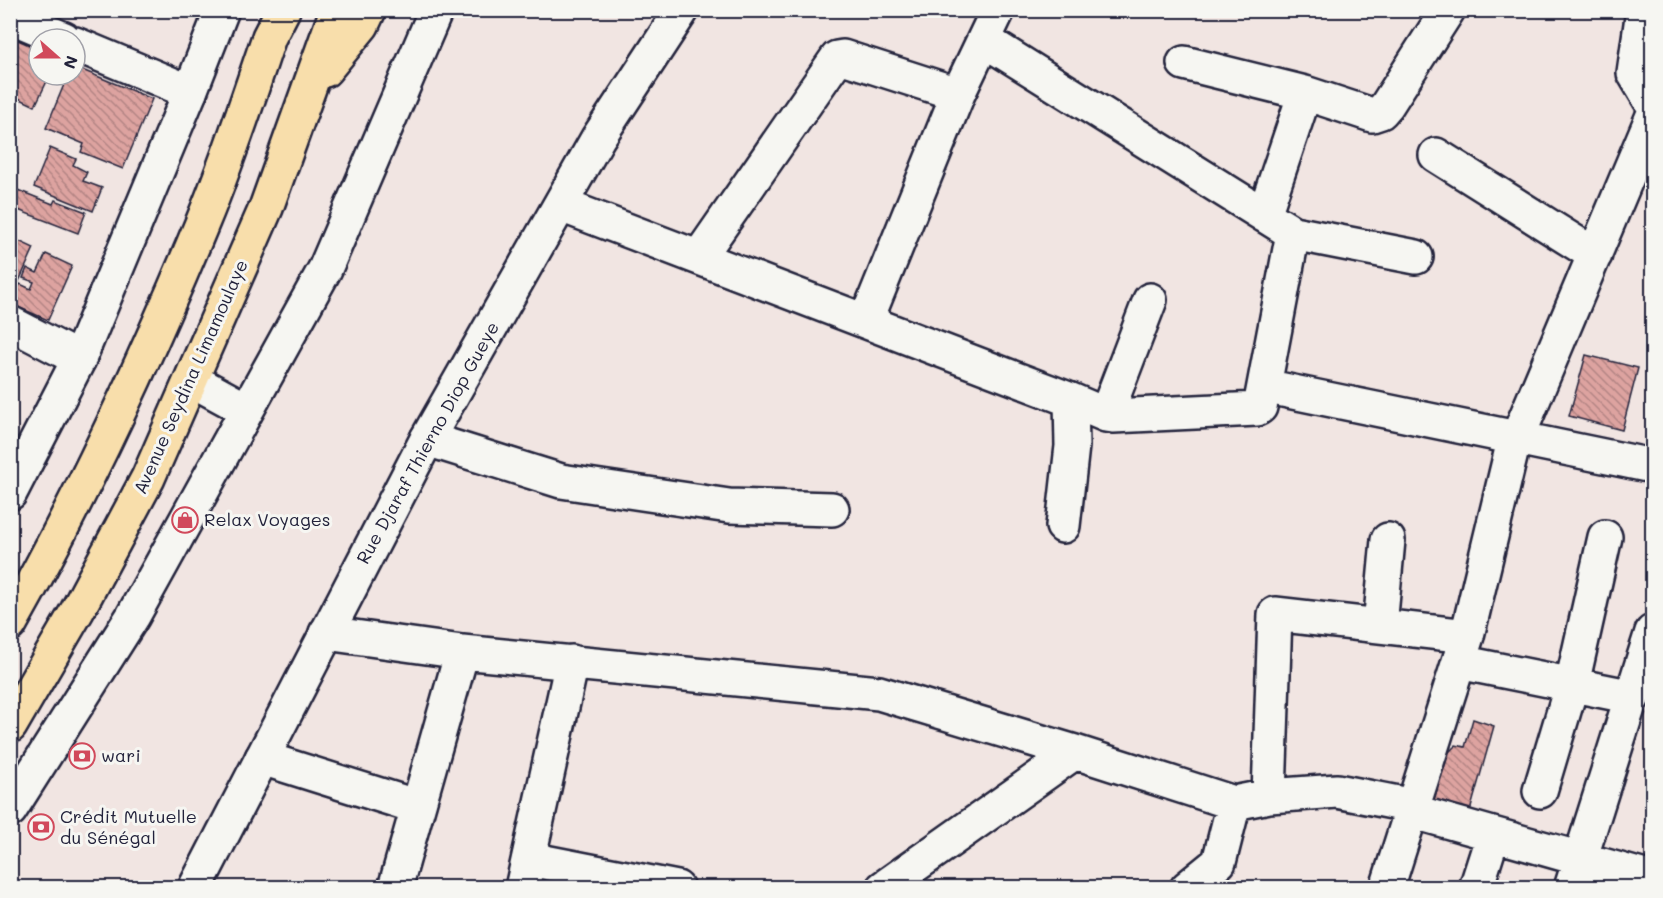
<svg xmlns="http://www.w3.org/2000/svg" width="1663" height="898" font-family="Mali,sans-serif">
	<defs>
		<pattern id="building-back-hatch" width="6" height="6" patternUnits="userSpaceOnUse" patternTransform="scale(1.5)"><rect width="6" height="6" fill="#dda3a0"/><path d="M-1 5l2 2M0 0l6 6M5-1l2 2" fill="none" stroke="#b38484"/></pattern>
	</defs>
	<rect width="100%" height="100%" fill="#f1e5e2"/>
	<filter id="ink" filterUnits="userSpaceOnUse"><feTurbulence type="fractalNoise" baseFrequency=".0167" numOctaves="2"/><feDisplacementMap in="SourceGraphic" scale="12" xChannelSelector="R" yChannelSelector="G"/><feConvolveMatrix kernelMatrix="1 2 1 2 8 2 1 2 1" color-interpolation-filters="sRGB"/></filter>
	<g filter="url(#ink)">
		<!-- building -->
		<path fill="url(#building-back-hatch)" stroke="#22223b" stroke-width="1.5" d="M13,38L39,49V75H50L35,106L10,94V72L15,66L10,63V46Z
			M75,67L152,99L123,169L81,152L84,144L46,128L68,75H75Z
			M50,148L76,159L73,165L87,172L83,181L102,188L93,211L34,187Z
			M10,187L53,204L55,200L86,212L78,233L10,207Z
			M10,237L34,248L10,301Z
			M46,254L72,266L48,320L11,304L20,284L31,289L34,282L23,278L27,268L37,273Z
			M1586,355L1638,368L1622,430L1569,416Z
			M1473,719L1494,726L1467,822L1424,810L1445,756L1456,745L1465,747Z"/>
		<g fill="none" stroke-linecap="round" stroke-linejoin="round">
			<!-- street casing -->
			<g stroke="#22223b" stroke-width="38">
				<path id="street" d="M1643,10L1634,73L1652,103
					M10,16L64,39
					M984,40L1293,233L1416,257
					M75,44L190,92
					M1184,63L1305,93L1372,115L1381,112L1387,105L1448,10
					M1436,155L1595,255
					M561,205L1071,400L1106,415L1113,416L1257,409L1260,407L1293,233
					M1264,215L1305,93
					M699,257L837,58L843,57L958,94
					M866,321L958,94L998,10
					M10,323L79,359
					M192,380L247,410
					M1264,386L1652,466
					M1106,415L1150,300
					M427,439L561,481L729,506L832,509
					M1063,526L1072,446L1071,400
					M1380,626L1388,540
					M326,633L462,652L879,693L1075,752L1234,803
					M1459,662L1633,697
					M262,758L418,807
					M1540,791L1572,684L1605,537
					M1269,796L1275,614L1467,636
					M10,810L133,616L325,269L436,10
					M1411,811L1652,879
					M529,859L677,888
					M395,888L462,652
					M522,888L572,662
					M883,888L1075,752
					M1187,888L1219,862L1234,803L1269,796L1337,791L1413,806
					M1387,888L1467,636L1511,453L1652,118
					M1476,888L1493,835
					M1571,888L1652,632"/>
			</g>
			<!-- secondary casing -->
			<g stroke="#22223b" stroke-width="38">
				<path id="secondary" d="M10,493L79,359L190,92L222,10
					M195,888L427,439L598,138L682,10"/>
			</g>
			<!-- highway casing -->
			<g stroke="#22223b" stroke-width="38">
				<path id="highway" d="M325,70L362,25L369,10
					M10,624C83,494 146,359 203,221C228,161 248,99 269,37L283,10
					M10,726L77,611L148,478L266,208L337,10"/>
			</g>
			<!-- street -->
			<use href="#street" stroke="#f6f6f2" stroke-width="33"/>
			<!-- secondary -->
			<use href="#secondary" stroke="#f6f6f2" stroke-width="33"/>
			<!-- highway -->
			<use href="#highway" stroke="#f8deab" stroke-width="33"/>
		</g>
	</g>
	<!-- icons -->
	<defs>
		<g id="shop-ring" transform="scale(1.35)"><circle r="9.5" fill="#f6f6f2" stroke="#d1495b" stroke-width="1.5"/><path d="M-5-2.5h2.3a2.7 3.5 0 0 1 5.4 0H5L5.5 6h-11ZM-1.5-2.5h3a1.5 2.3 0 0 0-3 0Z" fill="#d1495b"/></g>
		<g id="bank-ring" transform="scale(1.35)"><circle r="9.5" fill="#f6f6f2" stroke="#d1495b" stroke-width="1.5"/><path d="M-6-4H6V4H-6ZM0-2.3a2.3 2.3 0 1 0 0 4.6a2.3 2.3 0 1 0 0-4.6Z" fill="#d1495b"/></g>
	</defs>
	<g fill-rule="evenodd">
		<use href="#shop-ring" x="185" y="520"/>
		<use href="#bank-ring" x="82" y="756"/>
		<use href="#bank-ring" x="41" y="827"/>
	</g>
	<g text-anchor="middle" stroke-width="6" stroke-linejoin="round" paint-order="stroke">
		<!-- street labels -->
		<g font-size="18" fill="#22223b" stroke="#f6f6f2">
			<text transform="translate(191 377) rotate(-66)" y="6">Avenue Seydina Limamoulaye</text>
			<text transform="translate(428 443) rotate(-61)" y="6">Rue Djaraf Thierno Diop Gueye</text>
		</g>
		<!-- poi labels -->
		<g font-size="18" fill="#22223b" stroke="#f6f6f2" text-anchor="start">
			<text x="204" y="526">Relax Voyages</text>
			<text x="101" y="762">wari</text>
			<text x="60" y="823">Crédit Mutuelle<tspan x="60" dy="21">du Sénégal</tspan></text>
		</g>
	</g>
	<!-- margin -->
	<rect width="1663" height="898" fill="none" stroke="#f6f6f2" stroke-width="36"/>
	<rect x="18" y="18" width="1627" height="862" fill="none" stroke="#22223b" stroke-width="2" filter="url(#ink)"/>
	<!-- north arrow -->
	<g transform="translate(57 57) rotate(111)"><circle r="28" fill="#f6f6f2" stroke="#a1a1a9" stroke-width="1.5"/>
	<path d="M0-4.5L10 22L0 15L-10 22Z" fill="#d1495b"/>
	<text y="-9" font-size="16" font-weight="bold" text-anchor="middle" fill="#22223b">N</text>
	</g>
</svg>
